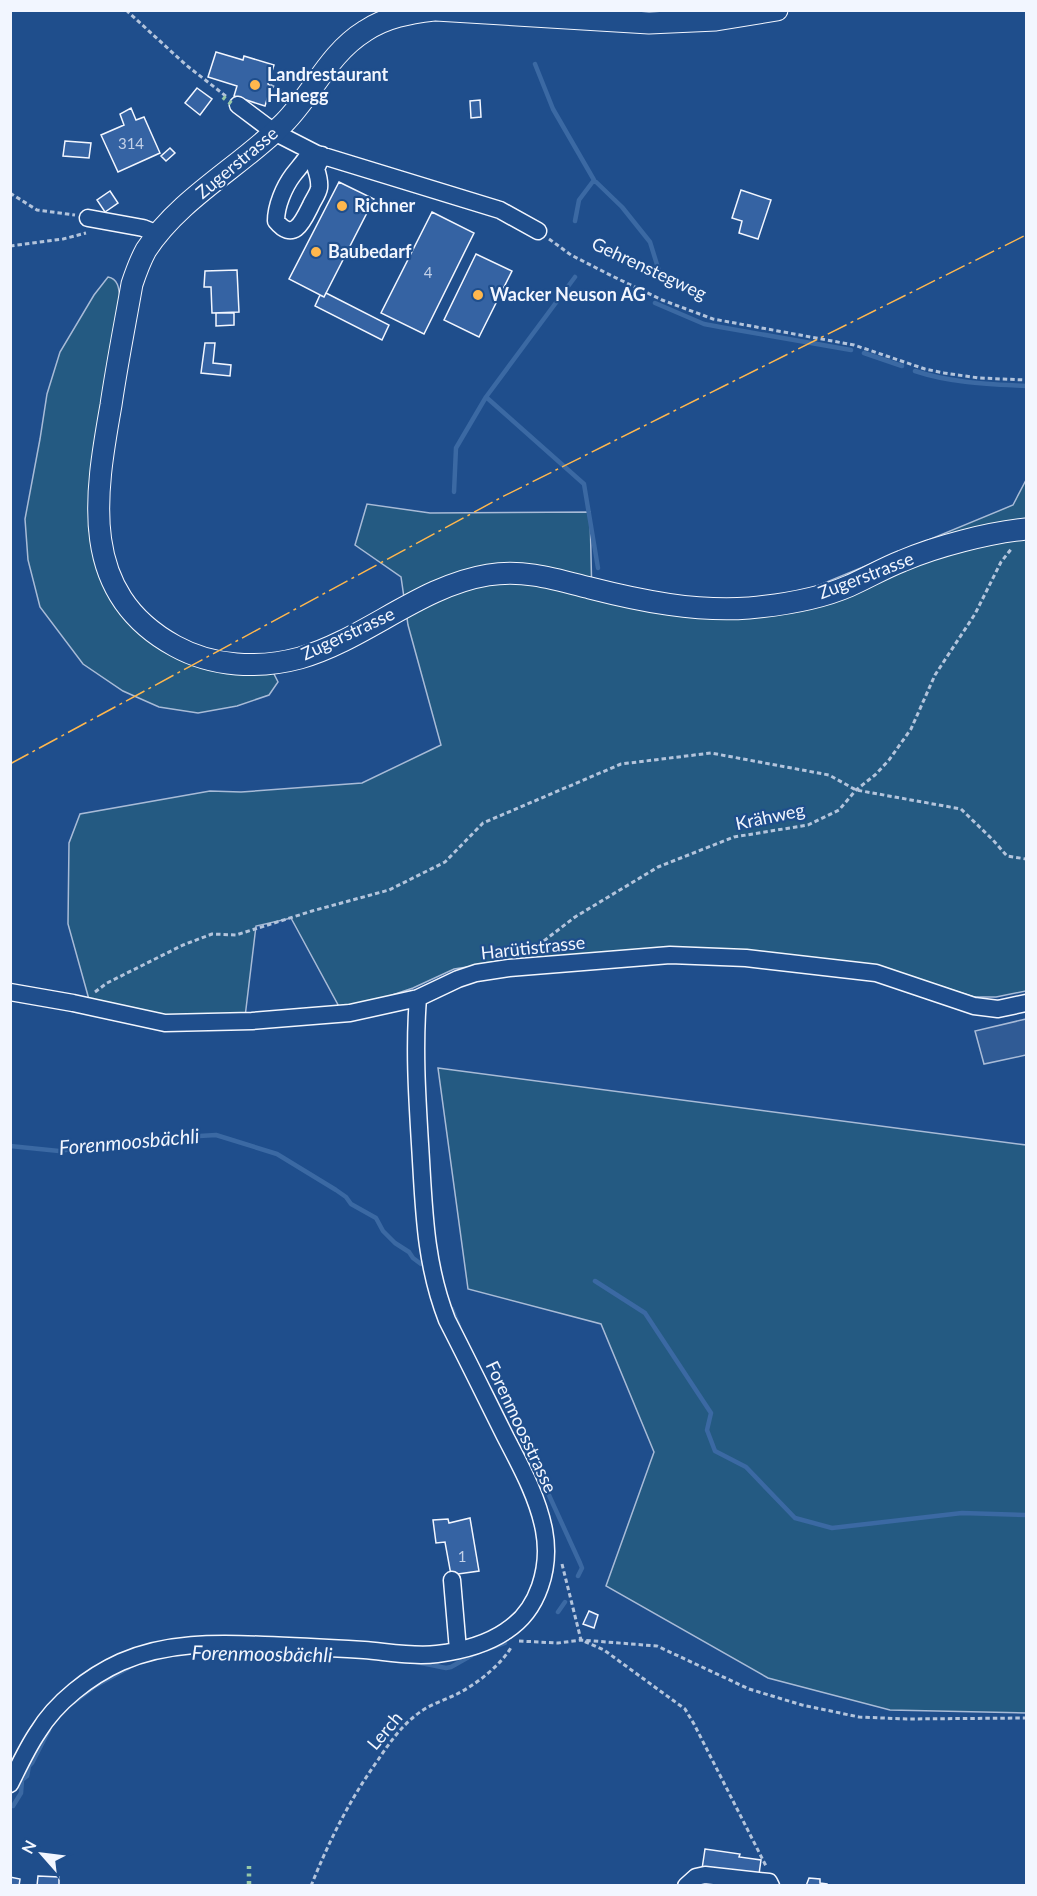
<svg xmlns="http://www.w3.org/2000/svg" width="1037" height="1896" font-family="Lato,sans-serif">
	<rect width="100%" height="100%" fill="#1f4e8c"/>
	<!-- green -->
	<path fill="#245a82" stroke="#a8bbd7" stroke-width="1.5" d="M108,277C119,279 119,290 120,299L94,449L89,490V530L101,574L137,627L273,672L278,682L269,695L237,706L198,713L159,707L123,691L83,664L40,607L28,560L25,519L40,439L47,394L60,352L94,295Z
		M1026,480V991L996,997H974L940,986L748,952L507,961L454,969L413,988L342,1012L291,918L256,926L245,1017L182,1018L90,1003L68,924L69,843L80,814L210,791L241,792L362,783L441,745L408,625L401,577L355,545L367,504L430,513L590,512L592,599L747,615L1013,505Z
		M438,1068L1026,1145V1713L890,1710L768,1678L606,1586L654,1452L601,1324L468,1289Z"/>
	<!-- parking -->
	<path fill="#305b95" stroke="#a8bbd7" stroke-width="1.5" d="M1026,1019V1055L984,1064L975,1031Z"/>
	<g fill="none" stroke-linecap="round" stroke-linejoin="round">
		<!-- stream -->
		<path stroke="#3b69a3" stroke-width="4.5" d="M535,64L553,109L594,180L622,207L650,242L659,271
			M575,221L579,200L594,180
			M655,303L704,324L720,327L851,350
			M864,353L902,366
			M915,371C951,383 989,384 1026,386
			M486,397L584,484L598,568
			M454,492L456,448L486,397L575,277
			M10,1146L59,1151L133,1140L216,1135L277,1154L336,1190L346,1197L351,1204L376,1218L383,1231L395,1243L409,1252L413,1258L421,1264
			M595,1281L645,1313L711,1413L707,1430L715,1451L746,1467L795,1518L832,1528L962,1513L1026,1515
			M452,1309L459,1326
			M521,1451L532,1465
			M538,1477L548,1493L580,1563L582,1568L578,1576
			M558,1612L565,1602
			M416,1662L446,1668L451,1667L474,1654L505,1643
			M74,1702L95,1686L128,1668
			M13,1806L21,1793L22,1780L27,1776L29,1766L32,1763L49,1730"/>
	</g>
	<!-- building -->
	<path fill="#3563a3" stroke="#f2f6ff" stroke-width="1.5" d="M216,52L243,60L244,56L274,65L268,84L271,86L265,106L234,96L237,86L208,77Z
		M197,88L212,99L200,115L185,103Z
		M480,100L481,117L471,118L470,101Z
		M131,108L136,120L144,117L160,153L118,172L101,135L124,125L120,114Z
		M65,141L91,143L89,158L63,156Z
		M170,148L175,153L166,161L161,156Z
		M339,182L374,199L324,297L289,279Z
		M741,190L771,200L758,239L739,233L742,221L732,218Z
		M110,191L118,203L105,212L97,200Z
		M432,212L474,233L424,334L381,313Z
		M476,254L512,271L479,337L444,320Z
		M237,270L239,312L212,313L211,287H204L205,271Z
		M326,293L389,325L382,340L315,306L320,295L324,297Z
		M216,313H234V325L216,326Z
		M205,343H215L213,363L231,365L230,376L201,373Z
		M470,1518L479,1571L451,1575L445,1542L436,1543L433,1520L448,1519L449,1523Z
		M589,1611L598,1615L594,1628L583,1624Z
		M705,1849L740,1854L739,1857L761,1860L759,1874L702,1869Z
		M38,1876L59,1877V1886H37Z
		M10,1877L20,1879L19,1886H10Z
		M809,1878L820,1879V1883L827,1884V1886H806Z"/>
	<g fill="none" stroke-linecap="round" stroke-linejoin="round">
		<!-- minor casing -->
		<g stroke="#f2f6ff" stroke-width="19">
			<path id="minor" d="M238,105L274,132L317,154L500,210L538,231
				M311,151C305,161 300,166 293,175C284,187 276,206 276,221C294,243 303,221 311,205C313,200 318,194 319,188C320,181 318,175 316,169L322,155
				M88,218L143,228L158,234
				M10,992L73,1003L165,1023L252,1021L350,1013L418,998L458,979L476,973L509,968L670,955L746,958L876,973L974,1006L998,1009L1026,1003
				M452,1580L458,1650
				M10,1784C19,1766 27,1748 38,1732C56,1702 90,1676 121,1662C166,1642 216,1643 264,1645C298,1646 331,1648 364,1650C388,1652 414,1657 437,1654C460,1651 487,1644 506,1631C539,1610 551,1567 544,1530C538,1498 521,1467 506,1438C486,1398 467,1359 447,1320C424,1261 424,1206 420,1144C417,1095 414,1047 418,998
				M686,1886L696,1877L705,1875L769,1882L771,1886"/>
		</g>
		<!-- major casing -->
		<g stroke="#f2f6ff" stroke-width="23">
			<path id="major" d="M434,10C409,13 386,17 365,31C328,54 313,94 284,123C240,167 180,198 146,250C140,261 136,272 132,284C125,324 117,364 111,405C95,495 78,593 175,646C213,667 259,669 300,658C366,639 420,586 488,575C524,569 555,579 590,588C641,601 696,612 749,608C782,605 819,599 849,586C867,578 884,568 902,561C937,546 988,533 1026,529
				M436,10L649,23L716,20L777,10"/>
		</g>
		<!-- path -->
		<path stroke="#b3c4dc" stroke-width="3" stroke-dasharray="4.5 3" stroke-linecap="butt" d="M126,10L186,65L227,97
			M270,85L284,92
			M10,193L37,210L75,215
			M549,239L571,255L612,276L662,300L713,319L854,345L925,369L944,373L979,378L1026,380
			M10,246L63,239L86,233
			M532,950L575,917L658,867L734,837L808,825L839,810L856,790L875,775L889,760L911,729L935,675L975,614L1001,562L1012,548
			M95,992L107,983L183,945L212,934L236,935L312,911L389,890L445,862L483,823L621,764L711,753L829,775L856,790L961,809L993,840L1007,856L1026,859
			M562,1564L581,1640L604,1650L663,1693L685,1709L694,1724L766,1866
			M519,1641L558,1643L581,1640L657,1646L749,1689L802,1705L859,1717L907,1719L1026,1718
			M311,1886C329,1841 350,1799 378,1760C390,1742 402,1725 420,1712C431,1704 445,1700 457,1694C477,1684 501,1665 512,1646"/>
		<!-- minor -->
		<use href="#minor" stroke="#1f4e8c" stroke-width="16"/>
		<!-- major -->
		<use href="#major" stroke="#1f4e8c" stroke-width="21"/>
		<!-- hedge -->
		<path stroke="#97c8a6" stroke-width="4.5" stroke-dasharray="3 4.5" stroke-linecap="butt" d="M223,97L233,105
			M249,1866V1886"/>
		<!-- power -->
		<path stroke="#ffb74d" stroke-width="1.5" stroke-dasharray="21 4.5 3 4.5" stroke-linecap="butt" d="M10,764L502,497L1026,235"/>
	</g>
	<!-- markers -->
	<g fill="#ffb74d" stroke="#1f4e8c" stroke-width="2">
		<circle cx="255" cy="85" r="6"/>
		<circle cx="342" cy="206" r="6"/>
		<circle cx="316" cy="252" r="6"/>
		<circle cx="478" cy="295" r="6"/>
	</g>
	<g text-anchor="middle" stroke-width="4.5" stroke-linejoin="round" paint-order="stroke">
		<!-- number labels -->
		<g font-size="15" fill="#c3d1e8">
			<text x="131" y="149">314</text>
			<text x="428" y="278">4</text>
			<text x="462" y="1562">1</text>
		</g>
		<!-- poi labels -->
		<g font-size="18" font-weight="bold" fill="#f2f6ff" stroke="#1f4e8c" text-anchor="start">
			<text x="267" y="81">Landrestaurant<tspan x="267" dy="21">Hanegg</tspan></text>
			<text x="354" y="212">Richner</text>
			<text x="328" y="258">Baubedarf</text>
			<text x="490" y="301">Wacker Neuson AG</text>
		</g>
		<!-- street labels -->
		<g font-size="18" fill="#f2f6ff" stroke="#1f4e8c">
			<text transform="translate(237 163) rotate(-40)" y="6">Zugerstrasse</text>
			<text transform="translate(649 269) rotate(25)" y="6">Gehrenstegweg</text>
			<text transform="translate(866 576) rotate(-21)" y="6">Zugerstrasse</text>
			<text transform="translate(348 634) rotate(-25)" y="6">Zugerstrasse</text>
			<text transform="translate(770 817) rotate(-12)" y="6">Krähweg</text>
			<text transform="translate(533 948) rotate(-6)" y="6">Harütistrasse</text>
			<text transform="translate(521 1427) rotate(65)" y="6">Forenmoosstrasse</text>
			<text transform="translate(385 1731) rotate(-50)" y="6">Lerch</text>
		</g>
		<!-- water labels -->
		<g font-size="20" font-style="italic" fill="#f2f6ff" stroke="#1f4e8c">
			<text transform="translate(129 1142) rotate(-5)" y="7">Forenmoosbächli</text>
			<text transform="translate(262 1654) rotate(1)" y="7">Forenmoosbächli</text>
		</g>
	</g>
	<!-- border -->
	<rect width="1037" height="1896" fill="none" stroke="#f2f6ff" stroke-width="24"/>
	<!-- north arrow -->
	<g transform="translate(42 1854) rotate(298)" stroke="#1f4e8c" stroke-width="4.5" paint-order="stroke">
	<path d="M0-4.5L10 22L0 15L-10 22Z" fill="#f2f6ff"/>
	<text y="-9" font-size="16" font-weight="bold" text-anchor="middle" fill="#f2f6ff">N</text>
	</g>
</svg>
